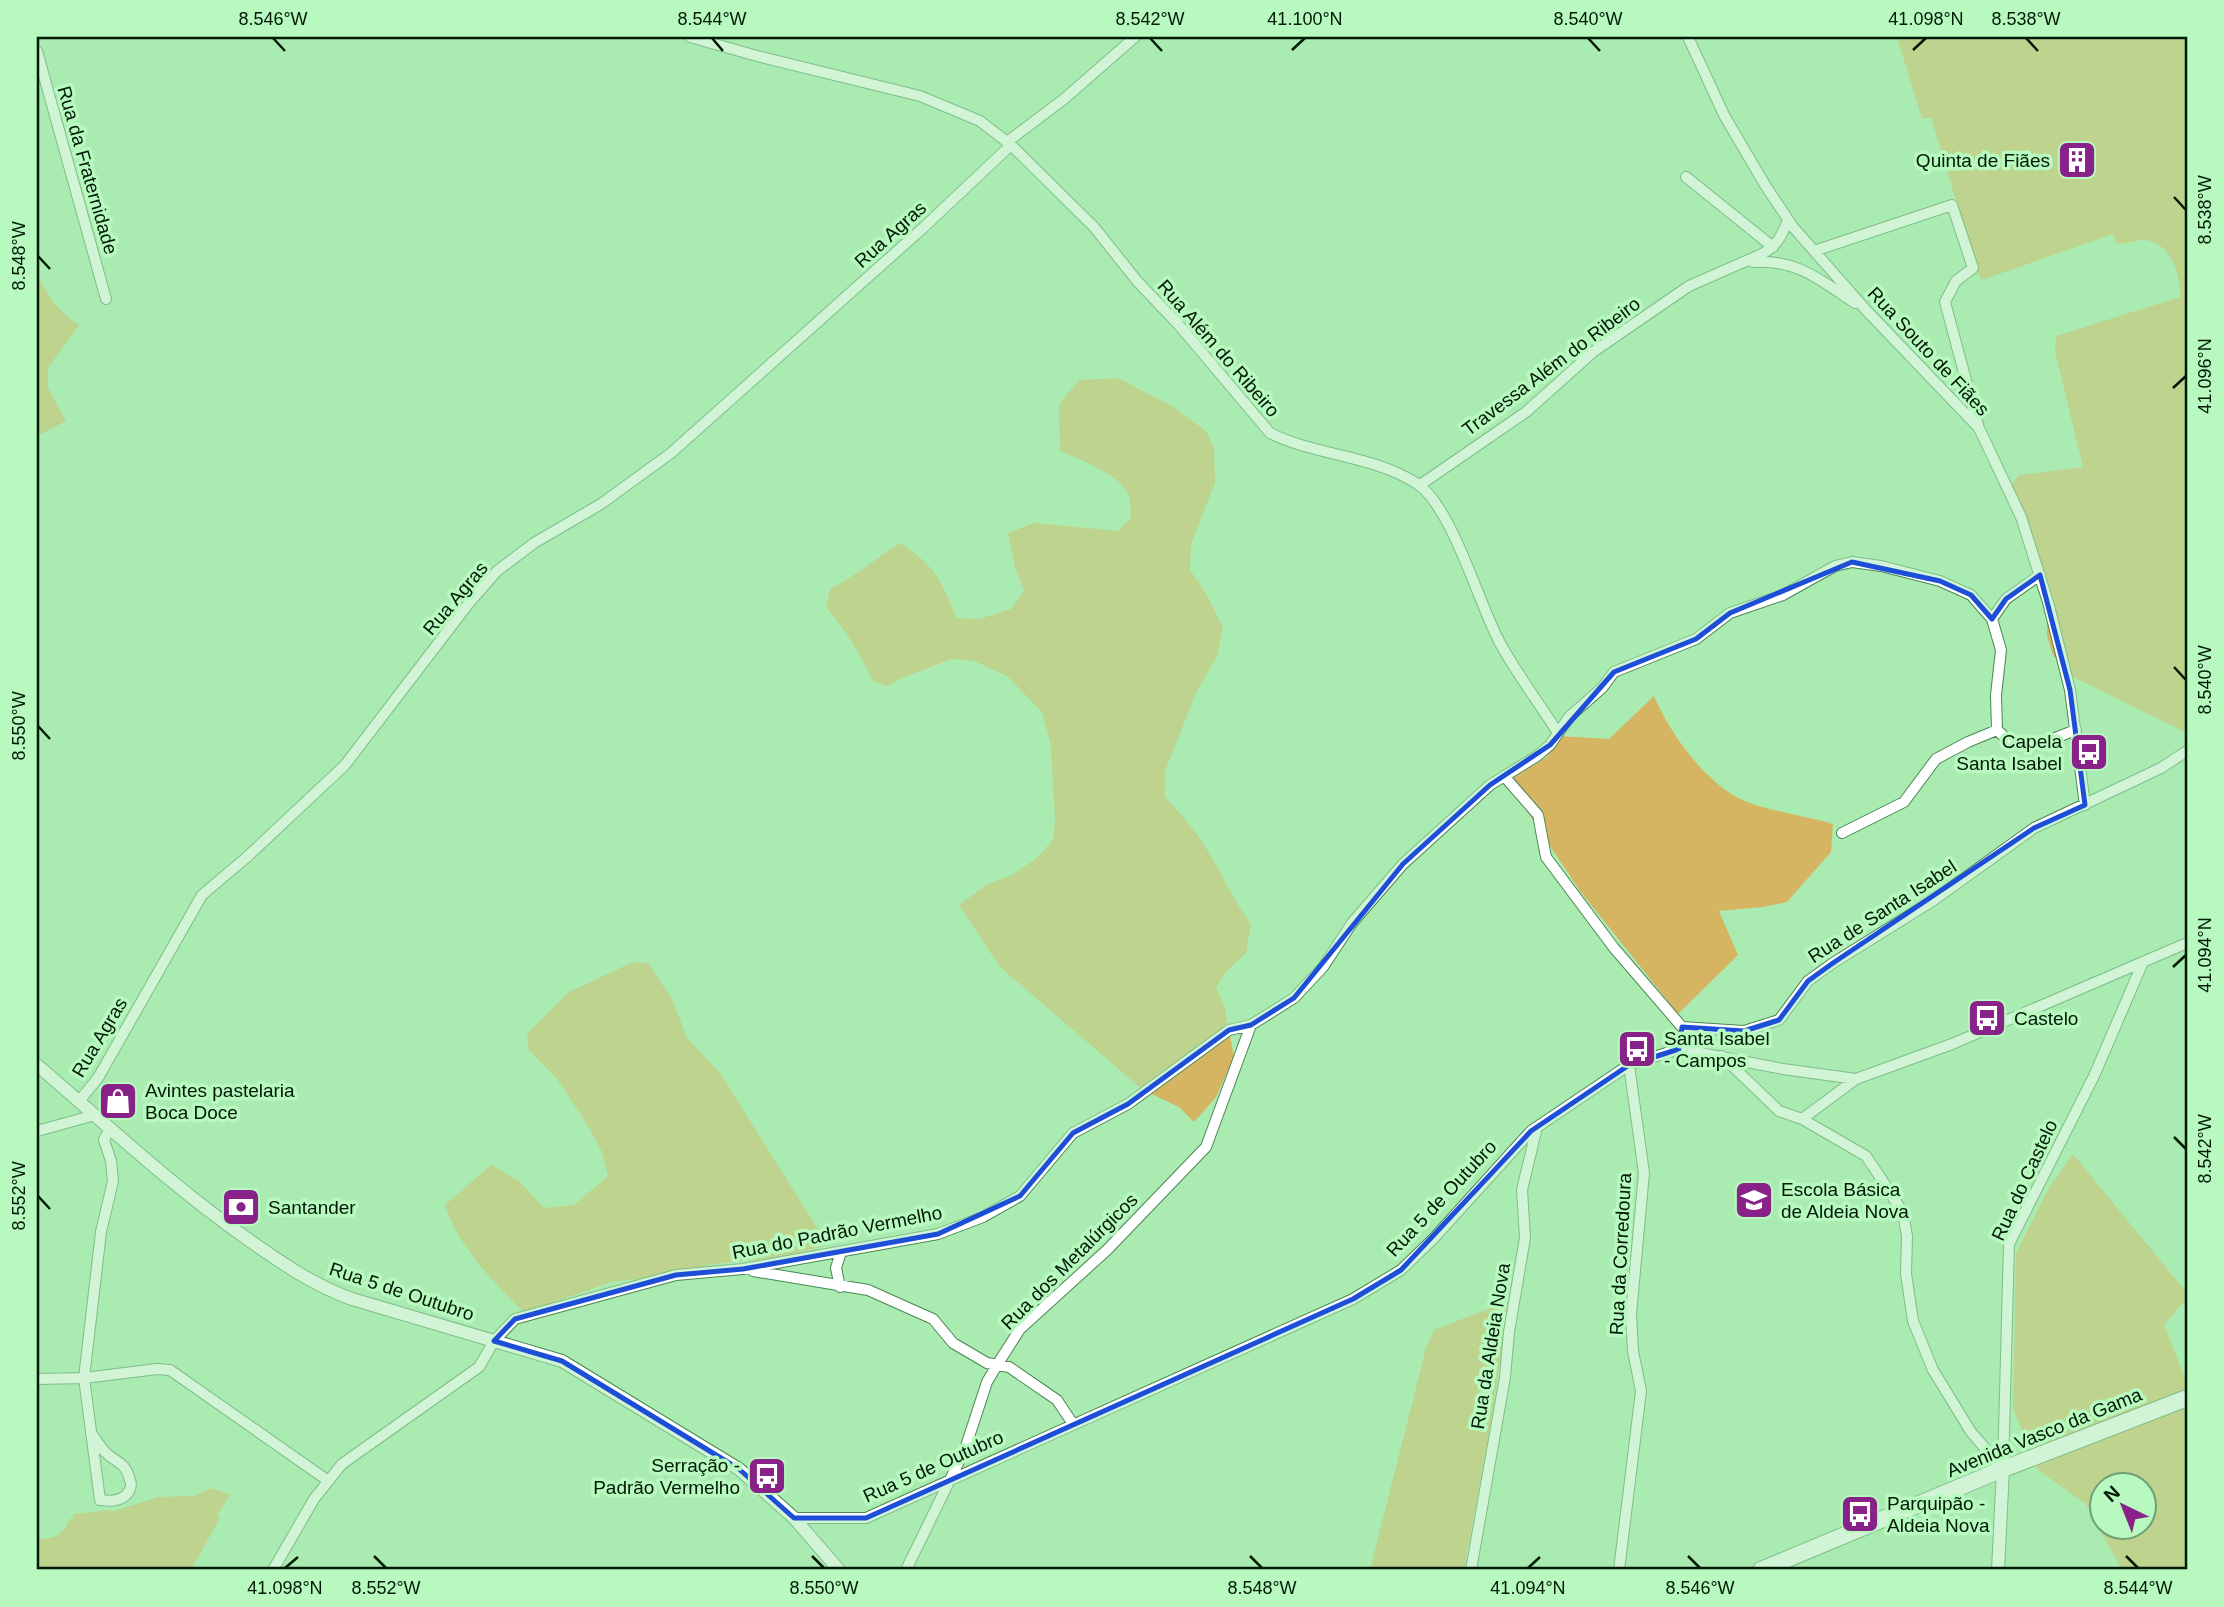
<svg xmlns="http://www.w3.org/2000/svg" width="2224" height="1607" font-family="Arial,sans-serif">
	<rect width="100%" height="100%" fill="#aaebb2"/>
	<!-- green -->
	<path fill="#d6b562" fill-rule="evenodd" d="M1897,37H2187V733L2067,674L2053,655L2047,636V614L2009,488L2019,475L2083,467L2055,351L2056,336L2180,297C2181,275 2170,241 2144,240C2134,240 2126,245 2116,243L2113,234L1982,280L1976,268L1931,117L1922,119Z
		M37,272C45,293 59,313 79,325L48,368V388L66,421L37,436Z
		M1118,378L1172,406L1206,431L1214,448L1215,483L1191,544L1190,570L1206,593L1223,628L1217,656L1196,693L1165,771V797C1180,813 1194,829 1206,848C1222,873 1233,900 1251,924L1246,953L1227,971L1216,987L1225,1009L1234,1057L1216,1097L1194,1122L1179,1107L1143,1090L1000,967L959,905L988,884L1010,876L1036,859L1053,840L1055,821L1051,746L1042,712L1007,676L974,661L952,659L899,679L888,686L873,681C860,653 846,631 826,607L830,589C855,577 876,558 900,543C934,565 942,580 956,618L979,619L1011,609L1024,591L1015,567L1008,533L1034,523L1118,531L1131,518C1130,512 1131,502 1129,496C1122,476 1078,458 1060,451L1059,404L1079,380Z
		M1654,696C1669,731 1698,772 1730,793C1754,810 1804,815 1833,824L1831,852L1787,902L1763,907L1719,911L1738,955L1678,1014L1580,891L1507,781L1547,757L1559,736L1609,739Z
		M633,962L648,963L672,999L687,1038L720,1073L828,1245L783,1257L714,1264L654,1277L611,1282L524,1313C493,1281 459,1248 445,1205L491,1165L519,1181L544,1208L574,1205L608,1176L601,1150L588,1126L557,1079L529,1050L527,1034L569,992Z
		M2073,1154L2187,1293V1298L2164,1325L2187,1383V1570H2122L2086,1504L2037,1469L2013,1408L2016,1253L2050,1186ZM2102,1484H2144V1526H2102Z
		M1509,1301L1491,1421L1464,1570H1370L1426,1348L1434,1330Z
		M211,1488L230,1495L217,1515L220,1518L191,1570H37V1539C51,1539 65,1536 69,1519H73V1514L111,1510V1512L158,1497L194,1496Z"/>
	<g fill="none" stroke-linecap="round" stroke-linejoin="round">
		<!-- minor casing -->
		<g stroke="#498753" stroke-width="12">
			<path id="minor" d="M690,37L757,56L920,96L980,121L1011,145L1094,227L1137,281L1178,324L1270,433C1316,456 1372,455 1416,483C1452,505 1479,605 1500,643C1517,674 1539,703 1558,733
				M1688,37L1724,115L1765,185L1793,227L1866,310L1979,428L2021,517L2048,602L2070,690L2085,805
				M37,51L106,299
				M1007,142L1064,99L1135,37
				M1686,177L1773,247
				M1814,251L1952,205L1973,268L1956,281L1945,302L1978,425
				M1753,262C1797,259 1820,280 1855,303
				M1420,485L1526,412L1593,352L1689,286L1762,254C1777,245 1782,236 1788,220
				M1992,619L2006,599L2040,575
				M1504,776L1538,815L1546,857L1614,948L1682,1027
				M1842,833L1904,802L1936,759L1968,742L1997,730
				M1682,1027L1744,1031L1779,1020L1808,981L1833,963L1934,900L2034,828L2161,768L2187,751
				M1722,1056L1779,1111L1802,1119L1866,1156L1886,1186L1903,1213L1907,1236L1906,1274L1913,1321L1933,1370L1971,1432L2003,1469
				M79,1101L98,1078L202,895L247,857L345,765L469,603L497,571L534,543L601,504L671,453L924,227L1011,145
				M1802,1119L1856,1079
				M37,1131L95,1115
				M753,1271L868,1290L933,1319L953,1343L987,1363L1009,1367L1057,1400L1073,1424
				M840,1287L836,1268L841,1252
				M37,1379L84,1378L157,1369L170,1370L327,1480
				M91,1433C96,1439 100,1447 105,1452C116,1463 125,1461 130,1480C132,1486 131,1490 126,1495C119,1502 109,1501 100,1500L84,1378L101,1232L113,1181L111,1161L104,1140L110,1129
				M2003,1469L2009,1244L2094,1076L2143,962
				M794,1518H866L1353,1299L1401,1270L1434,1238L1531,1131L1629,1065L1679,1049L1783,1069L1856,1079L1952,1044L2187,943
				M273,1570L314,1499L342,1464L479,1367L494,1341L515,1319L676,1275L743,1269L938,1234L983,1217L1020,1196L1073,1133L1128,1104L1229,1030L1251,1025L1294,998L1323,967L1352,923L1403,864L1490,785L1537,756L1550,745L1569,717L1602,688L1614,672L1696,639L1730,613L1783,595L1835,566L1852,562L1881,566L1940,581L1971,595L1992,619L2001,650L1996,695L1997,730C2024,758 2044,741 2076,730
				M906,1570L965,1449L987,1382L997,1365L1020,1329L1107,1250L1206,1147L1251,1025
				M1471,1570L1505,1377L1509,1332L1525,1238L1522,1190L1537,1127
				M1619,1570L1641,1391L1633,1351L1631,1314L1644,1173L1629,1065"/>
		</g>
		<!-- tertiary casing -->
		<g stroke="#498753" stroke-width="14">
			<path id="tertiary" d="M37,1065C106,1124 172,1186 246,1238C280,1262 313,1285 352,1299L562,1361L739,1469L794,1518L839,1570
				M1998,1570L2003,1469"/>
		</g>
		<!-- primary casing -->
		<g stroke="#498753" stroke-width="18">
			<path id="primary" d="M1761,1570L2003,1469L2187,1398"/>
		</g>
		<!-- minor -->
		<use href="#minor" stroke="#fff" stroke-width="10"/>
		<!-- tertiary -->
		<use href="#tertiary" stroke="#fff" stroke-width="12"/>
		<!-- primary -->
		<use href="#primary" stroke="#fff" stroke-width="16"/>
	</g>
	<!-- marked area -->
	<path d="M0 0H2224V1607H0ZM1852,562L1940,581L1971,595L1992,619L2006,599L2040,575L2070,690L2085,805L2034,828L1833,963L1808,981L1779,1020L1744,1031L1682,1027L1679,1049L1629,1065L1531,1131L1401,1270L1353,1299L866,1518H794L739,1469L562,1361L494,1341L515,1319L676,1275L743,1269L938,1234L1020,1196L1073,1133L1128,1104L1229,1030L1251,1025L1294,998L1403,864L1490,785L1550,745L1614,672L1696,639L1730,613Z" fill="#aaebb2" fill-opacity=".55" fill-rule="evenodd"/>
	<path fill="none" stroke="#1d4ed8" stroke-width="5" stroke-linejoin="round" d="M1852,562L1940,581L1971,595L1992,619L2006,599L2040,575L2070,690L2085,805L2034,828L1833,963L1808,981L1779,1020L1744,1031L1682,1027L1679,1049L1629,1065L1531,1131L1401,1270L1353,1299L866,1518H794L739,1469L562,1361L494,1341L515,1319L676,1275L743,1269L938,1234L1020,1196L1073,1133L1128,1104L1229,1030L1251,1025L1294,998L1403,864L1490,785L1550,745L1614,672L1696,639L1730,613Z"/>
	<!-- ticks -->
	<path fill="none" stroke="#011905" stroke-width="2.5" d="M273,38L285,51M712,38L723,51M1150,38L1162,51M1588,38L1600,51M2026,38L2038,51M1292,50L1305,38M1913,50L1926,38M2174,197L2186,210M38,256L50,269M2173,388L2186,376M2174,667L2186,680M38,726L50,739M2173,967L2186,955M2174,1137L2186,1149M38,1196L50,1209M374,1556L386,1568M812,1556L824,1568M1250,1556L1262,1568M1688,1556L1700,1568M2126,1556L2138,1568M285,1568L298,1557M1528,1568L1540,1557"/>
	<!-- icons -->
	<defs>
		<g id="building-square" transform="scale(2.0125)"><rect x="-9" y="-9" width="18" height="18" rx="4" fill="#882289" stroke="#b7f9bf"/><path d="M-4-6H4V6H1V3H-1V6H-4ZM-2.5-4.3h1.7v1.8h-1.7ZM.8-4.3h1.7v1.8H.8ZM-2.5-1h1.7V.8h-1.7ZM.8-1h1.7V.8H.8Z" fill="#fff"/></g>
		<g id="bus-square" transform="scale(2.0125)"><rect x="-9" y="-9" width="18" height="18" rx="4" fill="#882289" stroke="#b7f9bf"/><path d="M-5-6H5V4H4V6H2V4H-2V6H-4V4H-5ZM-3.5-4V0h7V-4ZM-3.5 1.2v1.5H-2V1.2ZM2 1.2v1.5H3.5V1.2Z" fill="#fff"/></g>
		<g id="shop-square" transform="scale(2.0125)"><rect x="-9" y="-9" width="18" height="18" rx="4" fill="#882289" stroke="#b7f9bf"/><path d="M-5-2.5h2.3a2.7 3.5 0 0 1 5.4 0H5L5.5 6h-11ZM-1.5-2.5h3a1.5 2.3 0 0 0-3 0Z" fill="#fff"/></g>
		<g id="school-square" transform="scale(2.0125)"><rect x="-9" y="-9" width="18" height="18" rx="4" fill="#882289" stroke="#b7f9bf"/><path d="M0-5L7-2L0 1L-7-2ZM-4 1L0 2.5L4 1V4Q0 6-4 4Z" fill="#fff"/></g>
		<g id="bank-square" transform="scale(2.0125)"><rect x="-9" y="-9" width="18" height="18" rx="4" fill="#882289" stroke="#b7f9bf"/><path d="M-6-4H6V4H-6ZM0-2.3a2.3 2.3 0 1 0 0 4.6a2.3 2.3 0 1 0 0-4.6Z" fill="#fff"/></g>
	</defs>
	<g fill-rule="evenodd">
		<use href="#building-square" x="2077" y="160"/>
		<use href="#bus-square" x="2089" y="752"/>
		<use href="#bus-square" x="1987" y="1018"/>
		<use href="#bus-square" x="1637" y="1049"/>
		<use href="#shop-square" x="118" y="1101"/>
		<use href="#school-square" x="1754" y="1200"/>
		<use href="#bank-square" x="241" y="1207"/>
		<use href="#bus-square" x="767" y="1476"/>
		<use href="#bus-square" x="1860" y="1514"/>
	</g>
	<g text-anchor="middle" stroke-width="7" stroke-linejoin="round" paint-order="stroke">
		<!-- poi labels -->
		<g font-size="19" fill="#011905" stroke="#b7f9bf" text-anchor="start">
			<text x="2050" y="167" text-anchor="end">Quinta de Fiães</text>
			<text x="2062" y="748" text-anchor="end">Capela<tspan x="2062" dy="22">Santa Isabel</tspan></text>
			<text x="2014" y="1025">Castelo</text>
			<text x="1664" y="1045">Santa Isabel<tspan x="1664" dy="22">- Campos</tspan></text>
			<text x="145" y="1097">Avintes pastelaria<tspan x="145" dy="22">Boca Doce</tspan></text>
			<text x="1781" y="1196">Escola Básica<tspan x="1781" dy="22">de Aldeia Nova</tspan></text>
			<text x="268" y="1214">Santander</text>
			<text x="740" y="1472" text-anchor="end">Serração -<tspan x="740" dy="22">Padrão Vermelho</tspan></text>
			<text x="1887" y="1510">Parquipão -<tspan x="1887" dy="22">Aldeia Nova</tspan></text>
		</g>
		<!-- street labels -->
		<g font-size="19" fill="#011905" stroke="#b7f9bf">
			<text transform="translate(88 170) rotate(74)" y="7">Rua da Fraternidade</text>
			<text transform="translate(890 234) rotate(-42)" y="7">Rua Agras</text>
			<text transform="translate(1219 348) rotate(49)" y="7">Rua Além do Ribeiro</text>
			<text transform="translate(1929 351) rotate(47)" y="7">Rua Souto de Fiães</text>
			<text transform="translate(1551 366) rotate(-37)" y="7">Travessa Além do Ribeiro</text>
			<text transform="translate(455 598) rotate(-50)" y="7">Rua Agras</text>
			<text transform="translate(1882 911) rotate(-33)" y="7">Rua de Santa Isabel</text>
			<text transform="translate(99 1037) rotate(-59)" y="7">Rua Agras</text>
			<text transform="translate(2024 1180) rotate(-65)" y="7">Rua do Castelo</text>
			<text transform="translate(1441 1198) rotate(-47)" y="7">Rua 5 de Outubro</text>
			<text transform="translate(837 1232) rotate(-11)" y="7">Rua do Padrão Vermelho</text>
			<text transform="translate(1620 1254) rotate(-87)" y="7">Rua da Corredoura</text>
			<text transform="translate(1069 1261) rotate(-45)" y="7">Rua dos Metalúrgicos</text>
			<text transform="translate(402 1291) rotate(18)" y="7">Rua 5 de Outubro</text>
			<text transform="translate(1490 1346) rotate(-81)" y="7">Rua da Aldeia Nova</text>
			<text transform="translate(2044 1432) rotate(-22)" y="7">Avenida Vasco da Gama</text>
			<text transform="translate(933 1466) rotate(-24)" y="7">Rua 5 de Outubro</text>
		</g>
	</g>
	<!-- border -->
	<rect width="2224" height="1607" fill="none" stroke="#b7f9bf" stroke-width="77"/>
	<!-- north arrow -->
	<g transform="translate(2123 1506) rotate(317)"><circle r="33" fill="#b7f9bf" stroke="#6e9f75" stroke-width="2"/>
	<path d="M0-5L12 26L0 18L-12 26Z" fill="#882289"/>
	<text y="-10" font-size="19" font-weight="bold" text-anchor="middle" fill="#011905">N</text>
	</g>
	<rect x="38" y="38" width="2148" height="1530" fill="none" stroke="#011905" stroke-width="2.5"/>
	<g font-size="18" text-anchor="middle" fill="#011905">
		<text x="273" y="25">8.546°W</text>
		<text x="712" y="25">8.544°W</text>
		<text x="1150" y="25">8.542°W</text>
		<text x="1305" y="25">41.100°N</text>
		<text x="1588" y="25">8.540°W</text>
		<text x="1926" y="25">41.098°N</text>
		<text x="2026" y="25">8.538°W</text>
		<text transform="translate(2205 210) rotate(-90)" y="6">8.538°W</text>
		<text transform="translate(19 256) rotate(-90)" y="6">8.548°W</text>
		<text transform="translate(2205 376) rotate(-90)" y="6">41.096°N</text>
		<text transform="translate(2205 680) rotate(-90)" y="6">8.540°W</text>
		<text transform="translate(19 726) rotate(-90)" y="6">8.550°W</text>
		<text transform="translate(2205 955) rotate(-90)" y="6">41.094°N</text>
		<text transform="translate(2205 1149) rotate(-90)" y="6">8.542°W</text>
		<text transform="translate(19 1196) rotate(-90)" y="6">8.552°W</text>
		<text x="285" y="1594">41.098°N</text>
		<text x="386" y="1594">8.552°W</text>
		<text x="824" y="1594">8.550°W</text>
		<text x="1262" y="1594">8.548°W</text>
		<text x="1528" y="1594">41.094°N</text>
		<text x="1700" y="1594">8.546°W</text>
		<text x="2138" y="1594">8.544°W</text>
	</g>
</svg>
